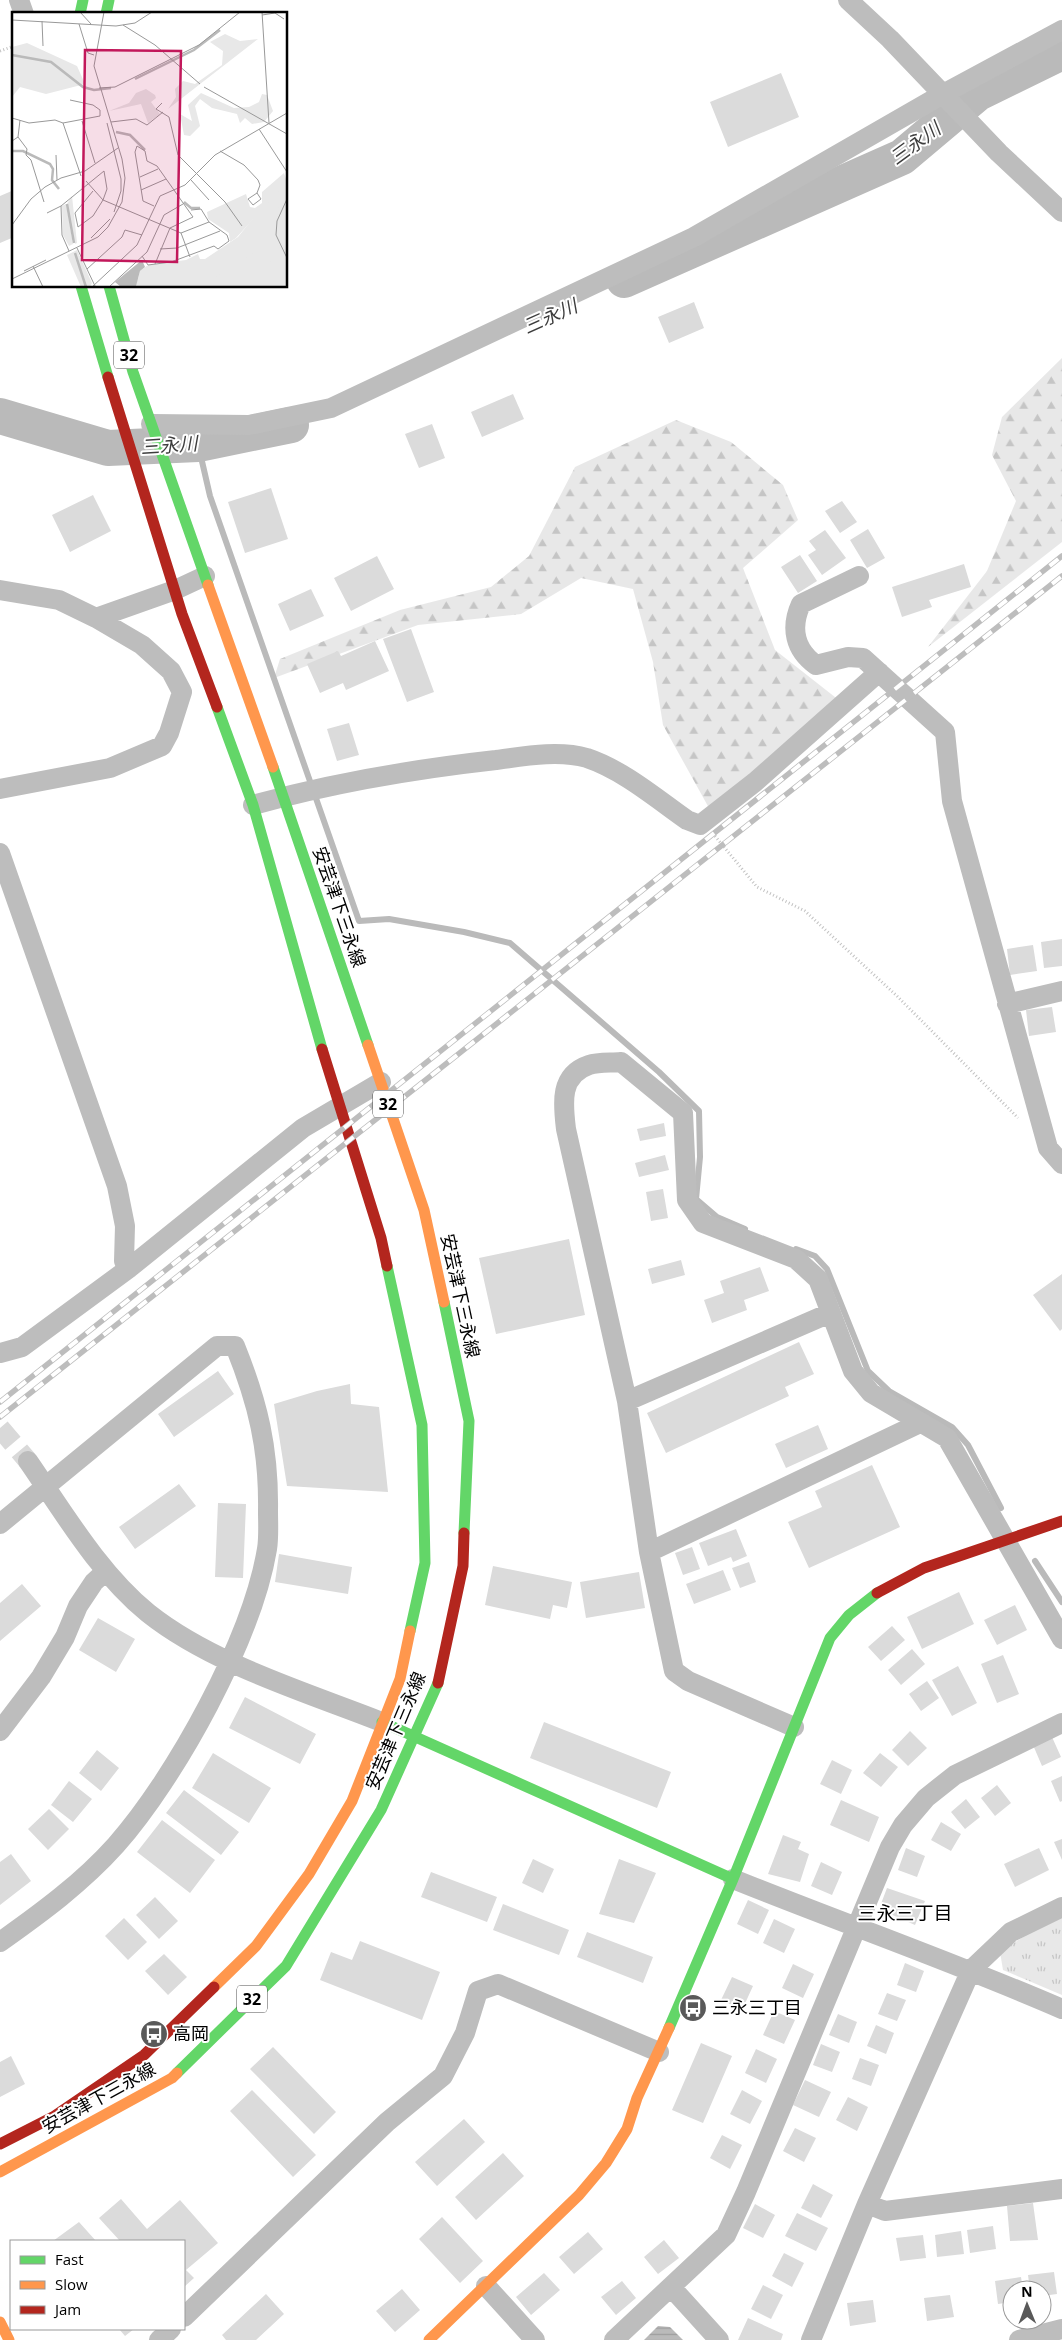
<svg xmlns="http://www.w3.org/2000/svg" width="1062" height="2340" font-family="'Open Sans','Noto Sans JP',sans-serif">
	<defs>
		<pattern id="grass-tufts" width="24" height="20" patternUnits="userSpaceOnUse" patternTransform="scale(1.25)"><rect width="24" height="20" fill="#e8e8e8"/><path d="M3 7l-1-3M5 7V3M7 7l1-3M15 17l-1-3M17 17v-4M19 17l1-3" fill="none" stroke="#c5c5c5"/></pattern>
		<pattern id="forest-firs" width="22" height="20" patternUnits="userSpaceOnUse" patternTransform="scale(1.25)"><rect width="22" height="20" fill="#e8e8e8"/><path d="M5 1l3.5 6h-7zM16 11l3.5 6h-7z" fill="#c5c5c5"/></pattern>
		<pattern id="water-rules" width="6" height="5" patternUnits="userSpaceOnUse" patternTransform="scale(1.25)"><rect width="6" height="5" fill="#bababa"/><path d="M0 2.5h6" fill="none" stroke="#9e9e9e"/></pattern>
	</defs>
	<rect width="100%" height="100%" fill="#fff"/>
	<!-- grass -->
	<path fill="url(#grass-tufts)" d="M1062,1915V1995L1003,1970L1000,1952L1044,1923Z"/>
	<!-- forest -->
	<path fill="url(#forest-firs)" d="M1062,358V542L928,647L987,571L1016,501L992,455L1002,417Z
		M676,420L731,442L783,485L798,520L743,568L775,650L840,701L709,808L663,725L653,662L633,589L581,578L521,614L418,625L274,678L280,659L400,610L491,587L529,556L575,467Z"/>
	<!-- water -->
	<path fill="url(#water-rules)" d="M658,2326L670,2327L683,2340H644Z"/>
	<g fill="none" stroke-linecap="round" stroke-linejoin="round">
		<!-- stream -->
		<path stroke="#bababa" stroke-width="6" d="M198,444L210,496L359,921L389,919L464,932L510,943L659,1072L699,1111L700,1157L696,1199L717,1217L745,1229
			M796,1249L815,1256L827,1269L868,1371L889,1391L952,1427L968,1445L1001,1508
			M1035,1561L1062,1602"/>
		<!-- river -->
		<path stroke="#bababa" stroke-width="36" d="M624,280L902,157L978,93L1062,52
			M0,416L108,448L198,444L291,425"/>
	</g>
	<!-- building -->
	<path fill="#dbdbdb" d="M781,73L799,117L728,147L710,102Z
		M14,190V237L0,243V196Z
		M694,302L704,328L669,343L658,317Z
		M513,394L524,419L482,437L471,412Z
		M432,424L445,458L419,468L405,434Z
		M271,488L288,539L245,553L228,502Z
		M93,495L111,531L70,552L52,515Z
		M842,501L857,522L840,533L825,511Z
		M868,529L885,558L867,568L850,540Z
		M825,530L846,558L822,575L808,555L816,550L809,541Z
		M800,555L817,581L798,593L781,567Z
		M377,556L394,589L351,611L334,578Z
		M964,564L971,587L929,600L932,607L902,617L892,587Z
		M311,589L324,616L290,631L278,604Z
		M411,629L434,692L407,702L383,639Z
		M375,641L389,671L346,690L343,683L320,693L307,664L338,651L341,656Z
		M349,723L359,755L337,761L327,729Z
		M1062,939V966L1044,968L1041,942Z
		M1033,945L1037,971L1010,975L1007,949Z
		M1052,1007L1056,1032L1029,1036L1026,1010Z
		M664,1123L666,1136L640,1141L637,1129Z
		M665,1155L669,1170L639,1177L635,1163Z
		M663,1189L668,1218L651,1221L646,1192Z
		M569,1239L585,1315L496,1334L479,1258Z
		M681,1260L685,1275L652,1284L648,1269Z
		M760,1267L769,1291L744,1300L747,1310L712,1323L704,1300L724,1293L720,1281Z
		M1062,1274V1329L1060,1331L1033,1295Z
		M799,1342L814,1374L785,1387L789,1396L666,1453L647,1413Z
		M218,1371L234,1394L174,1437L158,1414Z
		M350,1384L351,1404L379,1407L388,1492L287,1486L274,1404L317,1391Z
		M818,1425L828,1449L786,1468L775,1444Z
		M872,1465L900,1527L809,1568L788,1522L822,1507L815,1491Z
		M179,1484L196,1506L135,1549L119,1527Z
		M218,1503L246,1504L243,1578L215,1577Z
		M736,1529L747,1556L733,1562L731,1557L708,1566L699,1543Z
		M692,1547L700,1569L683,1575L675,1553Z
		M279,1554L352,1567L348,1594L275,1582Z
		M749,1562L756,1582L740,1588L732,1568Z
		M493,1566L572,1582L567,1608L553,1605L550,1619L485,1605Z
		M723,1570L731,1590L694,1604L686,1584Z
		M639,1572L645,1608L586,1618L580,1582Z
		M22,1584L41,1606L0,1641V1603Z
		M959,1592L974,1624L922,1649L907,1617Z
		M1015,1605L1027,1630L997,1645L984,1620Z
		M98,1618L135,1639L116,1672L79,1650Z
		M892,1626L905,1640L881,1661L868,1647Z
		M912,1649L925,1664L901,1685L888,1670Z
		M1003,1655L1019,1694L997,1703L981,1664Z
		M958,1666L977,1703L952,1716L932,1680Z
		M927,1681L939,1698L921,1711L909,1694Z
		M245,1697L316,1734L300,1764L229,1728Z
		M544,1722L671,1772L657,1808L530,1758Z
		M910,1731L927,1748L908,1766L892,1750Z
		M1052,1737L1061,1757L1042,1766L1033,1745Z
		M97,1750L119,1768L101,1791L79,1773Z
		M213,1753L271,1788L249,1823L192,1788Z
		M880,1753L898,1767L881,1787L863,1773Z
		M832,1760L852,1770L841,1794L820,1784Z
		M1062,1776V1801L1060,1802L1051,1781Z
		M69,1781L92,1799L73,1822L51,1805Z
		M997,1785L1011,1803L995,1816L981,1798Z
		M184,1790L239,1832L221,1855L166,1813Z
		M966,1799L980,1817L965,1829L951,1812Z
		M841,1800L879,1817L869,1842L830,1825Z
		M49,1809L69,1829L48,1850L28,1829Z
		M162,1820L215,1860L190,1893L137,1852Z
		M941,1822L961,1834L951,1851L931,1840Z
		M783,1835L801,1842L798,1849L809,1854L800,1882L768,1874Z
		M1062,1839V1860L1054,1842Z
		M906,1848L925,1856L917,1877L898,1870Z
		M1039,1848L1049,1870L1015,1887L1004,1864Z
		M11,1854L31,1881L0,1905V1862Z
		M533,1859L554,1869L543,1893L522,1883Z
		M619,1859L656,1873L634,1923L599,1914Z
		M821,1862L842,1872L832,1895L811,1886Z
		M431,1872L497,1897L487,1922L421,1897Z
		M887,1888L925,1901L915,1925L879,1909Z
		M155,1897L178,1921L159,1939L136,1915Z
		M748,1900L769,1910L758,1934L737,1924Z
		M503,1904L569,1930L559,1955L493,1930Z
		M124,1918L147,1942L128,1960L105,1936Z
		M774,1919L795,1929L784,1953L763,1943Z
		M587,1932L653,1957L643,1983L577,1957Z
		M360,1941L440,1972L422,2020L320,1980L331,1952L352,1960Z
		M164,1954L187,1977L168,1995L145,1971Z
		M905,1963L924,1971L916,1992L897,1985Z
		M793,1964L814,1974L803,1998L782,1988Z
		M732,1977L753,1986L742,2010L721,2000Z
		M887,1993L906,2000L897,2021L878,2014Z
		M774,2011L795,2020L784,2044L763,2035Z
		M838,2014L857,2022L849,2043L829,2035Z
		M876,2025L894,2033L886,2054L867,2046Z
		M701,2043L732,2056L703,2123L672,2110Z
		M821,2044L840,2052L832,2072L813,2065Z
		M273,2047L336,2112L314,2134L250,2069Z
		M756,2049L777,2059L766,2083L745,2073Z
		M11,2056L25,2084L0,2097V2062Z
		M860,2058L879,2065L871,2086L852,2079Z
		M805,2080L831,2092L819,2117L793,2105Z
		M252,2090L316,2155L293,2177L230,2111Z
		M742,2090L762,2101L750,2124L730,2114Z
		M848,2097L868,2107L857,2131L836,2120Z
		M464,2119L485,2142L437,2186L415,2162Z
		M795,2128L816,2138L804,2162L783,2151Z
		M722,2135L742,2145L730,2169L710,2158Z
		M503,2153L524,2176L476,2220L455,2197Z
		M813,2184L833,2195L821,2218L801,2208Z
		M121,2199L147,2229L180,2200L218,2243L186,2270L194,2278L184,2287V2241H120L99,2218Z
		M1033,2203L1038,2240L1010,2241L1007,2206Z
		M755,2204L775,2215L763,2238L743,2228Z
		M797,2213L828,2228L816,2251L785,2236Z
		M442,2217L483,2261L460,2283L419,2239Z
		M79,2222L96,2241H53Z
		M993,2226L996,2249L970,2253L967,2230Z
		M961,2231L964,2254L937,2257L935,2235Z
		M588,2232L603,2249L574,2274L559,2257Z
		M923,2235L926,2258L900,2261L896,2238Z
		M664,2240L679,2258L658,2274L644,2257Z
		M784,2253L804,2263L792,2287L772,2276Z
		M1054,2272L1057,2294L1042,2296V2290H1030L1028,2275Z
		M544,2273L560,2290L531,2315L516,2297Z
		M1021,2277L1023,2290H1012V2302L998,2304L995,2281Z
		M622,2281L636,2298L616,2315L601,2297Z
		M763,2285L783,2295L771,2319L751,2309Z
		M402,2289L420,2310L395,2332L376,2311Z
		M266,2294L284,2314L256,2340H226L222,2335Z
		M950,2295L954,2317L927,2321L924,2298Z
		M873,2300L876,2322L850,2326L847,2303Z
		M748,2318L783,2334L781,2340H738Z
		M119,2329H134L125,2336Z"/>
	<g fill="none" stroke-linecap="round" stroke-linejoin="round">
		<!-- street-tunnel -->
		<path stroke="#d9d9d9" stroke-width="20" stroke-dasharray="20 10" stroke-linecap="butt" d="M0,1428L28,1461"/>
		<!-- path -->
		<path stroke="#c2c2c2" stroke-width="3" stroke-dasharray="1 2.5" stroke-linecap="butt" d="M0,51L14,46
			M715,836L757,887L805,911L897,996L1018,1118"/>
		<!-- street -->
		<path stroke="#bdbdbd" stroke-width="20" d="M19,0L24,14
			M848,0L890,39L999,153L1062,212
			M151,424L249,425L331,408L694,237L943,94L1062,30
			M859,576L801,604C790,628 795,650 816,665L848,657L863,658L945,732L952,801L1048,1148L1062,1164
			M0,590L59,600L96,618L142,645L171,671L182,692L169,733L162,746L110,768L0,789
			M96,618L175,590L205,576
			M253,805C332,783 415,769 496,760C525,756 559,750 587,758C623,770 657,799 687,820L700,825L755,782L879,672
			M0,853L117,1186L125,1226L124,1261L128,1269
			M1007,1004L1062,991
			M0,1353L22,1347L128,1269L303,1128L381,1082
			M627,1401L830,1313
			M28,1461C64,1513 99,1573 148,1613C212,1664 306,1692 382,1722
			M0,1524L217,1346H235C258,1403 269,1449 268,1511C268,1523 269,1537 267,1549C252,1639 176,1777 116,1845C82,1883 41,1913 0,1942
			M649,1552L920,1423
			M794,1727L688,1681L674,1671L649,1552L627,1401L566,1129C563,1104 559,1075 589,1065C598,1062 611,1063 621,1062L683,1113L687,1200L703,1223L796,1259L818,1279L853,1371L871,1393L947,1438L1062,1639
			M0,1731L41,1677L65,1637L78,1606L94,1582L106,1571
			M733,1879C842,1923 954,1962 1062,2009
			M867,2204L885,2211L1062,2189
			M486,2286L535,2340
			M671,2287L719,2340
			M184,2317L387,2122L443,2076L465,2033L478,1991L498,1984L659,2052
			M159,2340L171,2329
			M614,2340L726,2235L746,2192L890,1847L903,1825L926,1798L955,1775L1062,1723
			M811,2340L867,2204L971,1970L1011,1932L1062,1907
			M1019,2340L1062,2329"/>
		<!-- fast -->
		<path stroke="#63d668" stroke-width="11" d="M80,14L83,0
			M106,14L109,0
			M81,286L108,377
			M109,286L133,372L208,585
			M217,707L253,805L322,1049
			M273,767L368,1045
			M387,1266L422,1425L425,1563L410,1631
			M444,1302L469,1421L464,1533
			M382,1722L733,1879
			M669,2028L733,1879L830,1638L849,1615L877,1593
			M177,2073L286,1966L381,1810L438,1683"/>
		<!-- slow -->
		<path stroke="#ff974d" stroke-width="11" d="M208,585L273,767
			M368,1045L424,1210L444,1302
			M214,1987L256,1946L309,1874L352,1801L400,1679L410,1631
			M0,2172L172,2078L177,2073
			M0,2322L9,2340
			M429,2340L579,2195L606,2163L627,2129L637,2098L669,2028"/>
		<!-- jam -->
		<path stroke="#b3261e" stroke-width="11" d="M108,377L182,614L217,707
			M322,1049L381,1238L387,1266
			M877,1593L924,1568L1062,1521
			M438,1683L463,1566L464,1533
			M0,2144L53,2117L144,2055L214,1987"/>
		<!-- rail casing -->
		<g stroke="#bdbdbd" stroke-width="5.5">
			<path id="rail" d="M0,1402L1062,556
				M0,1417L1062,576"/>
		</g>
		<!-- rail -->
		<use href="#rail" stroke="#fff" stroke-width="4" stroke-dasharray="11" stroke-linecap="butt"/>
	</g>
	<!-- icons -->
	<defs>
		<g id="bus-disc" transform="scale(1.4375)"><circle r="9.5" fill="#595959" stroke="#fff"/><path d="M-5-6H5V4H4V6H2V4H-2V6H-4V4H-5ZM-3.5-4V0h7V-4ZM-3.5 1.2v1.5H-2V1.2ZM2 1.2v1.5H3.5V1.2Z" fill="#fff"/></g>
	</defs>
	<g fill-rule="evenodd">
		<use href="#bus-disc" x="693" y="2008"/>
		<use href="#bus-disc" x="154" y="2034"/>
	</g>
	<g text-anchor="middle" stroke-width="4" stroke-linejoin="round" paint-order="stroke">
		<!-- shield labels -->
		<g fill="#fff" stroke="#4c4c4c" stroke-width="1">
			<rect x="114" y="341.5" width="30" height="27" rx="4"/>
			<rect x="373" y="1090.5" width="30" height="27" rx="4"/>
			<rect x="237" y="1985.5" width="30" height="27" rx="4"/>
		</g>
		<g font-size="16" font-weight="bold" fill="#000">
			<text x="129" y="361">32</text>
			<text x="388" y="1110">32</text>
			<text x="252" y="2005">32</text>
		</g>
		<!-- street labels -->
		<g font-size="18" fill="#000" stroke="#fff">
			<text transform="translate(339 907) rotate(71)" y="6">安芸津下三永線</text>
			<text transform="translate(460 1296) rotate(78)" y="6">安芸津下三永線</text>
			<text transform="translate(396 1731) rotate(-67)" y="6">安芸津下三永線</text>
			<text transform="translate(99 2098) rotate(-29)" y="6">安芸津下三永線</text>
		</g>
		<!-- poi labels -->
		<g font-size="18" fill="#000" stroke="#fff" text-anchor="start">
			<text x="712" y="2014">三永三丁目</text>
			<text x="173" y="2040">高岡</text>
		</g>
		<!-- water labels -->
		<g font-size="19" font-style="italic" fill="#3d3d3d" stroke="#fff">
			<text transform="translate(915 143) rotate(-36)" y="7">三永川</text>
			<text transform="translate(550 316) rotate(-24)" y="7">三永川</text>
			<text transform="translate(169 445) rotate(-4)" y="7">三永川</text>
		</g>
		<!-- neighbourhood labels -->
		<g font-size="19" fill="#000" stroke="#fff">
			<text x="905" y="1920">三永三丁目</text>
		</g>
	</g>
	<!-- overview -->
	<g transform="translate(12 12)">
		<rect width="275" height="275" fill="#fff"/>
		<path d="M275,170V275H104L126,267L128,259L136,253L174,248L186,242L188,247H193L226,225L265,176ZM60,184L65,231L63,232L55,192ZM54,192L61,232L57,234L51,223L50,194ZM65,238L80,271L78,275H69L55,243Z" fill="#e8e8e8"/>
		<path d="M213,22L228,29L246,27L156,97L164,85L163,77L171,69L183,72L210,53L211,39L198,30ZM15,31L65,54L73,72L34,82L8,75L0,85V35ZM134,77L143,83L144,86L139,90L148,102L136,111L129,92L97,99L117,91L124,81ZM189,81L222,96L237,95L247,90L250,82L255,83L261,99L252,110L240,112L233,106L228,111L225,102L200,96L188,87L183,94L188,114L178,124L172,123L168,102L180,109L176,93ZM272,161L275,170L224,226L218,230L217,221L196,207L195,200L234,182L238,195L243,196L250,191V180ZM275,179L272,208L269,210L275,254L257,249L218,261L195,275H187L247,237ZM235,270H266L272,275H221Z" fill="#e8e8e8"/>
		<path d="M130,248L133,255L128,259L124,274L109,275L103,270Z" fill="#bababa"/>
		<path fill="none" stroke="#bababa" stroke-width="2.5" d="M0,43L39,50L71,75L82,78L99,76M123,67L182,38L208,18M104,120L118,123L133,138M0,139H11L38,152L41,157L40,168L47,177M172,190L179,196H188M55,192L62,231M63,241L74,275"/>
		<path fill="none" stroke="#999" stroke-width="1" d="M68,0L79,12M250,0L257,111M250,3L263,1L272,7M0,8L104,14L123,11L140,0M30,9L31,34M67,12L76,41L82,43M111,13L143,33L188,72M192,75L275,122M87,76L103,75L187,33L228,0M150,91L144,97L157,105L166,143L213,190L230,214M0,106L17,111L43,108L51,111L88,104V98L81,93L58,88M70,109L83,151M99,110L124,107L135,113L151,100M51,111L69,164M95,111L109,167V179L102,200M247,117L275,160M6,125L15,137L14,143L19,148L32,190M0,129L6,125L8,108M208,139L232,153L246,168L248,173L245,181L249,187L241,193L236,187L245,181M44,143L45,168M128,165L146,157M179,168L197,188M74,169L91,188L169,221L178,245M129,178L154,167M275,187L265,209L264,223L275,246M49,194L50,223L57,239M142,194L131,189L123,140L125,134L133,139L135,149L145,154L181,205L158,216L143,252M35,201L49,194L92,159L95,177L91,188L81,204L66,215L63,201L81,179M0,213L19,187L33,175L49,166L73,159L106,136M169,221L197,210M79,226L98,207M65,236L83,274M148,237L165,236L208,219M130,244L136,253L159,250L202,234L206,237L217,229L215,223L197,210L189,197L179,198M21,254L31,275M75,257L110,225L113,218L130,223M12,259L34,248M0,267L86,225L96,215L110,190L113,166L110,147L82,54L92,0M80,275L125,233L148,184L173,173L203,143L275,101M97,275L135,240L152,203L171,192"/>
		<path fill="#c2185b" fill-opacity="0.15" stroke="#c2185b" stroke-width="2.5" d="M73,38L169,39L165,250L70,248Z"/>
		<rect width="275" height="275" fill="none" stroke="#000" stroke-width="2.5"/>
	</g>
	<!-- legend -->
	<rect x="10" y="2240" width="175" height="90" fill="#ffffff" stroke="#999999"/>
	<rect x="20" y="2256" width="25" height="8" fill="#63d668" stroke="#999999"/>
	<text x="55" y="2265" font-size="15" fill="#000000">Fast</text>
	<rect x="20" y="2281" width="25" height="8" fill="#ff974d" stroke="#999999"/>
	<text x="55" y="2290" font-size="15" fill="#000000">Slow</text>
	<rect x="20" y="2306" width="25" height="8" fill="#b3261e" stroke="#999999"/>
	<text x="55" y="2315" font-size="15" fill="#000000">Jam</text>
	<!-- north arrow -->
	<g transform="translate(1027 2305) rotate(359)"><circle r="24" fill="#ffffff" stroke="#999999"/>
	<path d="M0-4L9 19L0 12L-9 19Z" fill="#595959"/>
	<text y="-8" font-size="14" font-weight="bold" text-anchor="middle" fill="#000000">N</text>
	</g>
</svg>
